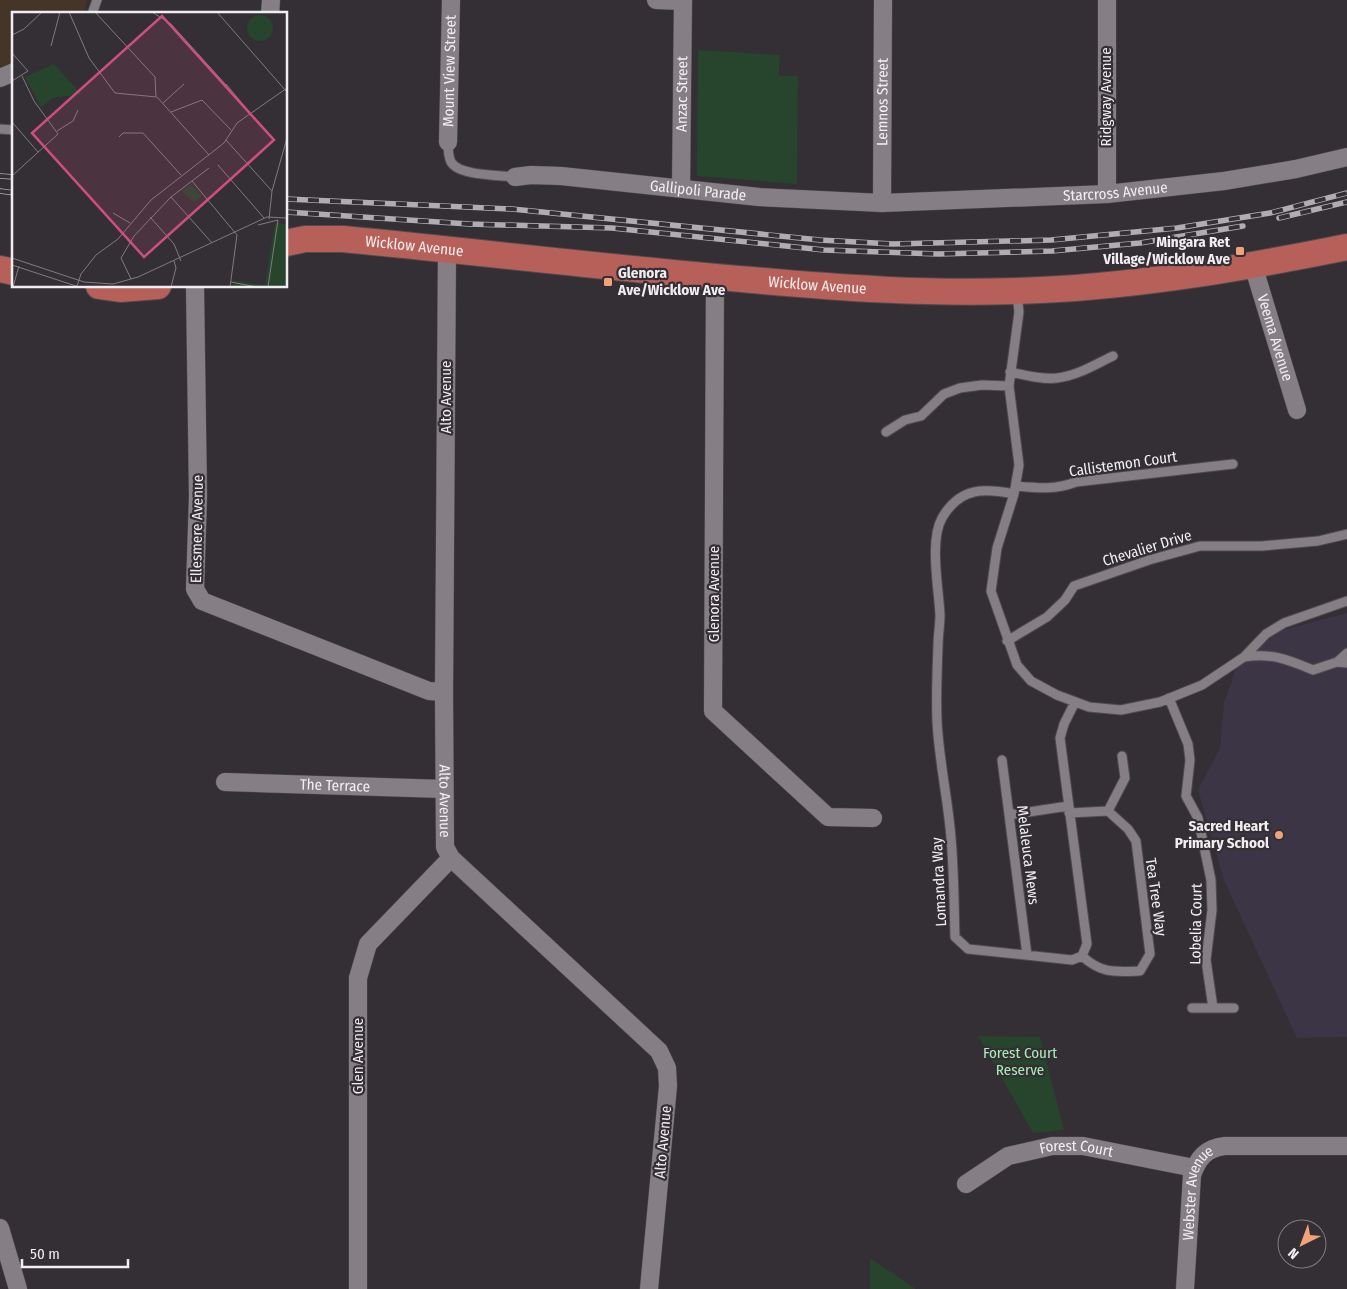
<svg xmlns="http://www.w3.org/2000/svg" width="1347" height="1289" font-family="'Fira Sans Condensed',sans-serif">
	<rect width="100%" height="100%" fill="#342f34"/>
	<!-- commercial -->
	<path fill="#453529" d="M0,0H87L84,14H14V61L0,68Z"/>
	<!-- education -->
	<path fill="#3c3546" d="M1347,613V1037L1297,1038L1224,880L1198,790L1220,748L1224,703L1240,657H1244L1280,631Z"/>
	<!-- green -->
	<path fill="#27442d" d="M698,50L780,55L779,76H798L797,184L697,176Z
		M978,1036L1040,1037L1064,1130L1033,1133Z
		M870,1258L916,1289H870Z"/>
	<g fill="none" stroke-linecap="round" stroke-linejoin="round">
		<!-- lane casing -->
		<g stroke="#4f4b4f" stroke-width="11">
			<path id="lane" d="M92,14L97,0
				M0,129L14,130
				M448,142C448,148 448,156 451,162C459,176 499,175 515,177
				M1017,294L1019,312L1009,386L1019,465L1014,494L997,548L991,591L1017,665L1031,681L1057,695L1089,707L1121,710L1160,702L1202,685L1244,657L1266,634L1284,623L1347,601
				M1010,372C1025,375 1042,380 1057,378C1077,376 1096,364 1113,356
				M886,432L905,420L921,416L944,394L960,388L982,385L1009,386
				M1016,486C1038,488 1055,490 1076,482L1233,464
				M1014,494C984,488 960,487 942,518C929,541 939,590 940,615C940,625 938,636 938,646C937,671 936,696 937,721C939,761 948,799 951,838C954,871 954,904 955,937L968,949L1072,960L1082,956L1087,944L1060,738L1064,724L1075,702
				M1007,641L1047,617L1065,600L1074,586L1149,560L1200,546H1262L1318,541L1347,534
				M1244,657C1272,653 1287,659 1313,670L1337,662L1347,663
				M1337,662L1347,653
				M1169,698L1188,744L1190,760L1186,796L1198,818L1211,880L1212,910L1206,960L1213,1008
				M1002,760L1027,955
				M1108,811L1125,778L1122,756
				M1069,813L1108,811L1128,829L1136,841L1150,954L1140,971C1114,972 1102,974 1082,956
				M1009,815L1068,806
				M1192,1008H1234"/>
		</g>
		<!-- street casing -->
		<g stroke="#4f4b4f" stroke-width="19">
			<g id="street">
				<path d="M656,0L683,1"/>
				<path d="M270,14L271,0"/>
				<path d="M0,78L14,72"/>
				<path id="s1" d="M448,142L451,0"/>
				<path id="s2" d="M515,177L531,175L561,176L759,197L882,203L1107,194L1224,181L1296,169L1347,157"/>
				<path id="s3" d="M681,188L683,0"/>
				<path d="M1107,194V0"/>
				<path id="s4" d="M882,203L883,0"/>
				<path id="s5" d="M447,249L444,692L445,847L451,858L659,1051L667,1068L668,1086L649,1289"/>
				<path id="s6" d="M1253,265L1297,410"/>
				<path d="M715,277L713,711L828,817L873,818"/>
				<path d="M195,286L198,496L195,589L202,601L429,691L444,692"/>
				<path id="s7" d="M225,782L444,789"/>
				<path id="s8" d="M966,1184L1008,1156L1052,1146H1083L1194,1168"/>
				<path d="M0,1228L18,1289"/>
				<path d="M358,1289V978L368,944L451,858"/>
				<path id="s9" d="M1185,1289L1192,1175C1198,1158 1206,1148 1225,1146H1347"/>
			</g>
		</g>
		<!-- primary casing -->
		<g stroke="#4f4b4f" stroke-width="28">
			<g id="primary">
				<path id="s10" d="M286,243L305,239H343C480,252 616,269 752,280C840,288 927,294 1016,291C1127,288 1238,269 1347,247"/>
				<path d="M0,269L14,272"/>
				<path d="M99,286L120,289L158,286"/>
			</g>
		</g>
		<!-- lane -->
		<use href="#lane" stroke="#857f85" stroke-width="9"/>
		<!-- street -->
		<use href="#street" stroke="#857f85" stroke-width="18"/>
		<!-- primary -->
		<use href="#primary" stroke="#b76059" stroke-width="26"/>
		<!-- rail casing -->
		<g stroke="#b0acb0" stroke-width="5.5">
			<path id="rail" d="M0,176L14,177
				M0,191L14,193
				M286,199L512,209L820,240L893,244L1051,240L1177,228L1270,213L1347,193
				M286,212L469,224L612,228L824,250L938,254L1052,251L1140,243L1243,226
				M1279,218L1347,202"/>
		</g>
		<!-- rail -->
		<use href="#rail" stroke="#342f34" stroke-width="4" stroke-dasharray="11" stroke-linecap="butt"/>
	</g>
	<!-- markers -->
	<g fill="#f0a27a" stroke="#342f34" stroke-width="2">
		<rect x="1235" y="246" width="10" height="10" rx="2.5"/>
		<rect x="603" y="277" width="10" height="10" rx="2.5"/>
		<circle cx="1279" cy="835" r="5"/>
	</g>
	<g text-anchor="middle" stroke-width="4.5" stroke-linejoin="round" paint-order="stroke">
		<!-- street labels -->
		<g font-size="15" fill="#f1eef1" stroke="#342f34">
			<text dy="5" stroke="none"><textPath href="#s1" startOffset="71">Mount View Street</textPath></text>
			<text dy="5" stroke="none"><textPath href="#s3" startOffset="94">Anzac Street</textPath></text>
			<text transform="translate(1106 97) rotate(-90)" y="5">Ridgway Avenue</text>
			<text dy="5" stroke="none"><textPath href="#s4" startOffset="101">Lemnos Street</textPath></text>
			<text dy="5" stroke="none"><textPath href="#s2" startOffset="184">Gallipoli Parade</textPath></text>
			<text dy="5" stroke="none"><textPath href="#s2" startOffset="602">Starcross Avenue</textPath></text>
			<text dy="5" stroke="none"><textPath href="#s10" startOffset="129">Wicklow Avenue</textPath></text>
			<text dy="5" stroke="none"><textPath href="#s10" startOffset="534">Wicklow Avenue</textPath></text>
			<text dy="5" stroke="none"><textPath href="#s6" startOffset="76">Veema Avenue</textPath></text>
			<text transform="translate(446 397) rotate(-90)" y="5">Alto Avenue</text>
			<text transform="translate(1123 464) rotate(-8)" y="5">Callistemon Court</text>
			<text transform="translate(197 529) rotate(-89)" y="5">Ellesmere Avenue</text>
			<text transform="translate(1147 548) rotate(-17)" y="5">Chevalier Drive</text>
			<text transform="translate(714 594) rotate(-90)" y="5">Glenora Avenue</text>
			<text dy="5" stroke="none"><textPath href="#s7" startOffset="110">The Terrace</textPath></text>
			<text dy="5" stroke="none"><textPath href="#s5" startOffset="552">Alto Avenue</textPath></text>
			<text transform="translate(1028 855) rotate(83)" y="5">Melaleuca Mews</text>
			<text transform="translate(939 882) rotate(-93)" y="5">Lomandra Way</text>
			<text transform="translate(1156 897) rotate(82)" y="5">Tea Tree Way</text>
			<text transform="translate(1196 924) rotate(-89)" y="5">Lobelia Court</text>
			<text transform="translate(358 1056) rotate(-90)" y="5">Glen Avenue</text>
			<text transform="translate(663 1142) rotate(-85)" y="5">Alto Avenue</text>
			<text dy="5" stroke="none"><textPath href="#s8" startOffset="120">Forest Court</textPath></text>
			<text dy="5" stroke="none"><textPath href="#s9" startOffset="98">Webster Avenue</textPath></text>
		</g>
		<!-- poi labels -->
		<g font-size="15" font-weight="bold" fill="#f1eef1" stroke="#342f34" text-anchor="end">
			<text x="1230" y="247">Mingara Ret<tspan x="1230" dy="17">Village/Wicklow Ave</tspan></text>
			<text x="618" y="278" text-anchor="start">Glenora<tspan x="618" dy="17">Ave/Wicklow Ave</tspan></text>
			<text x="1269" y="831">Sacred Heart<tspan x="1269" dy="17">Primary School</tspan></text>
		</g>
		<!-- park labels -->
		<g font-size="15" fill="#a9edb6" stroke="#342f34">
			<text x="1020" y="1058">Forest Court<tspan x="1020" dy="17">Reserve</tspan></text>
		</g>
	</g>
	<!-- overview -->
	<g transform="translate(12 12)">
		<rect width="275" height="275" fill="#342f34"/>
		<path d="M235 16a13 13 0 1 1 26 0a13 13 0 1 1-26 0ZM42,52L69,82L41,86L29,95L13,65ZM179,172L190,184L182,190L169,179ZM263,211L275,212V275H221L222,269L253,273Z" fill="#27442d"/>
		<path fill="none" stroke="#807b80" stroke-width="1" d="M57,0L77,46L103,81L145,85L197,143M83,0L143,65L144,84M140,0L159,12L215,74M205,0L274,79M0,23L12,17L30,0M39,34L48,0M0,41L16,59L0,69M214,72L239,102M151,91L172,72M159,100L190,88L219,118M0,110L26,140M45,119L61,109L66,98M107,125L111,121H131L169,163M214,128L260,179M206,153L252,206M0,164L46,122L22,89L10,64M180,169L225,223L218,275M159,185L200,231M196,187L219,167M101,201L118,211M138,205L162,232L169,249M257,207L260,179L275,126M246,213L266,208M0,246L72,270L101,272L126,265L255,205L275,206M0,253L67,275M119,267L109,246L122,224L159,185L197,156M219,270L245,275M65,274L69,262L84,243L106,227L139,188L212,131L225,111L275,76M1,275L7,254M159,275L164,256L162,249M256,275L266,208"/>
		<path fill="#ce4e80" fill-opacity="0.15" stroke="#ce4e80" stroke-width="2.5" d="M150,4L262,128L132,245L20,121Z"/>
		<rect width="275" height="275" fill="none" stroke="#f1eef1" stroke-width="2.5"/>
	</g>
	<!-- north arrow -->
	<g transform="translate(1302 1244) rotate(222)"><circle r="24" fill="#342f34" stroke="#807b80"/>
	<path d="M0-4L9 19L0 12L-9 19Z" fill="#f0a27a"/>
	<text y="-8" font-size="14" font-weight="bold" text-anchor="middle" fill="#f1eef1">N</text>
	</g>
	<!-- scale -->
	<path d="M22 1259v8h106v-8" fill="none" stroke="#f1eef1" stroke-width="2.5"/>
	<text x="30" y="1259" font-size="15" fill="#f1eef1" stroke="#342f34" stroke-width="4" paint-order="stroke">50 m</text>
</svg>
